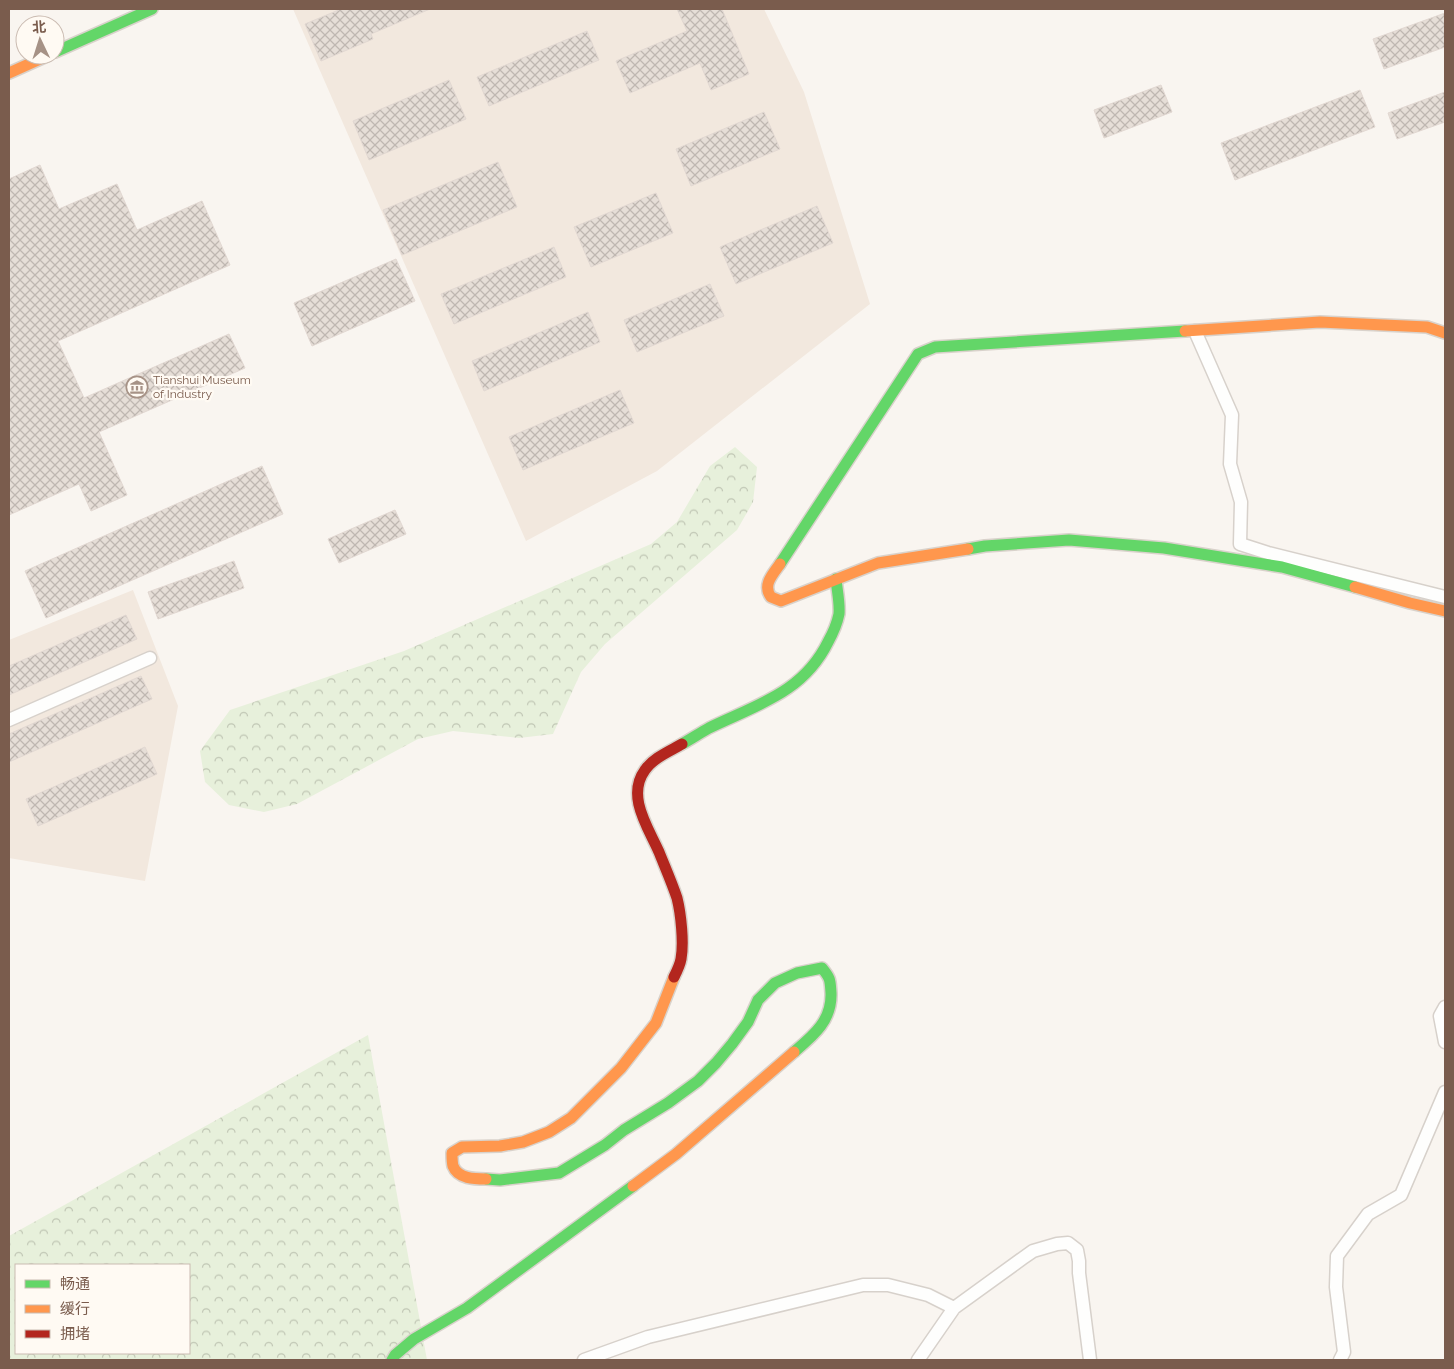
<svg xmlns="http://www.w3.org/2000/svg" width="1454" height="1369" font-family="Raleway,'Noto Sans SC',sans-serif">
	<defs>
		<pattern id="forest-crowns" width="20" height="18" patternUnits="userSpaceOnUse" patternTransform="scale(1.25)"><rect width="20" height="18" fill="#e7f0db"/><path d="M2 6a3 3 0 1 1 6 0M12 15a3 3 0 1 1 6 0" fill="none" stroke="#c0c6b4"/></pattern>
		<pattern id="building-cross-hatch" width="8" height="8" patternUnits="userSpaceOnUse" patternTransform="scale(1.25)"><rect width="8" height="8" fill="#e6ded7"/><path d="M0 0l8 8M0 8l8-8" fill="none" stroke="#bfb7b1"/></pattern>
	</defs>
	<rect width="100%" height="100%" fill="#f9f5f0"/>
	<!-- residential -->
	<path fill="#f2e8de" d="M293,9H764L804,92L870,304L657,471L526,541Z
		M133,590L178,706L145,881L9,858V640Z"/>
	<!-- forest -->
	<path fill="url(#forest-crowns)" fill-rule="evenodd" d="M735,447L757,467L753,502L737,530L605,644L581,672L553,734L519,738L453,731L418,739L297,804L264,812L229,805L205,782L200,751L230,710L404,651L651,544L677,522L710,466Z
		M368,1035L427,1360H9V1236ZM16,1265H189V1353H16Z"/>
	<!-- building -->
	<path fill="url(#building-cross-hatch)" stroke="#e2d8d2" d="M341,9H430L371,34L373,39L321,61L305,24Z
		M677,9H722L749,74L711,90L700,63L630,93L616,61L687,31Z
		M1445,13V47L1384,69L1373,39Z
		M587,31L599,60L489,106L477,77Z
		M449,80L466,119L369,160L353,121Z
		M1161,85L1172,112L1104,138L1094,110Z
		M1360,90L1375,127L1235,180L1221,143Z
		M1445,92V122L1397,139L1388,113Z
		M764,112L780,149L691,186L676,149Z
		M498,162L517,207L402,255L383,210Z
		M40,165L59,209L117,184L137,230L202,201L230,265L58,341L84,398L229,334L245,368L99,432L127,495L91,511L79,484L9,515V179Z
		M656,193L673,233L591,267L574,227Z
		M817,206L833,243L736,284L720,247Z
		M554,247L566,277L454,324L441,294Z
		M396,259L415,301L312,346L294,303Z
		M710,284L724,316L637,352L624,320Z
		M588,312L600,342L484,391L472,361Z
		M620,390L634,423L523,470L509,437Z
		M262,466L283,514L46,618L25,571Z
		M395,510L406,534L339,563L328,539Z
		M234,561L244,588L158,619L148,592Z
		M126,615L137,639L9,695V666Z
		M141,676L152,699L9,762V734Z
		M145,747L157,774L38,826L26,799Z"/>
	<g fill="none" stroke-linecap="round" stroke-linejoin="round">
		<!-- street casing -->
		<g stroke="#d7d1cb" stroke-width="15">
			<path id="street" d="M1195,331L1232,415L1230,464L1241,502L1240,544L1268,553L1445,597
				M9,720L150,658
				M1445,1007L1440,1016L1445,1042
				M584,1360L648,1337L863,1285H888L928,1295L954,1308
				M918,1360L954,1308L1023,1258L1033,1251L1057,1244L1068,1243L1077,1250L1079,1261V1273L1090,1360
				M1340,1360L1344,1352L1336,1287L1337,1256L1368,1214L1401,1195L1445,1092"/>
		</g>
		<!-- fast casing -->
		<g stroke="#d9d2cb" stroke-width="14">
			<path id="fast" d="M55,52L152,9
				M968,549L985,546L1069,540L1164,548L1282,567L1355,587
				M780,564L918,354L935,347L1185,331
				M682,744C691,739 700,733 709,728C756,705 803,693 828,642C833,633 837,624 839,614C840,603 837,590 836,579
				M486,1179L500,1180L559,1173L605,1145L624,1130L668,1103L698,1081L716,1063L732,1044L748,1022L758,1000L775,983L797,973L822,968C831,979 830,980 831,993C832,1021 813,1036 794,1052
				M392,1360L395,1355L414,1339L467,1308L633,1186"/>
		</g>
		<!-- slow casing -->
		<g stroke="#d9d2cb" stroke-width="14">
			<path id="slow" d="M9,73L49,55
				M1185,331L1320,322L1427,327L1445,333
				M780,564C773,574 762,585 771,597L781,601L878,563L968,549
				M1355,587L1410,603L1445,611
				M486,1179C475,1179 458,1179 453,1166C452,1162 452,1157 452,1153L462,1147L500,1146L523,1142L549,1132L571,1118L621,1068L656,1023L674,977
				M633,1186L676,1154L794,1052"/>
		</g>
		<!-- jam casing -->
		<g stroke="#d9d2cb" stroke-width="14">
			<path id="jam" d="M674,977C677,971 680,965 681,959C684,943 681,914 677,898C672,883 665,867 659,852C648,827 626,796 645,770C653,758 670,751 682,744"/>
		</g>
		<!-- street -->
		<use href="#street" stroke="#fefefd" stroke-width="12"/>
		<!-- fast -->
		<use href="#fast" stroke="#63d668" stroke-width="11"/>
		<!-- slow -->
		<use href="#slow" stroke="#ff974d" stroke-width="11"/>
		<!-- jam -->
		<use href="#jam" stroke="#b3261e" stroke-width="11"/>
	</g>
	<!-- icons -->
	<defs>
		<g id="museum-ring" transform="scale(1.125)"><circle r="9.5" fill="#fffaf3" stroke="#a69286" stroke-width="1.5"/><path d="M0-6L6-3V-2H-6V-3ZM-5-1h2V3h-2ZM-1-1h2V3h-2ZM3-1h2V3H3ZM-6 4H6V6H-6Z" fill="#a69286"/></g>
	</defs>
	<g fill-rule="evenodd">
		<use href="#museum-ring" x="137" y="387"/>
	</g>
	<g text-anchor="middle" stroke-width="4.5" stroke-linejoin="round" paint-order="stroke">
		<!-- poi labels -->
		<g font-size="12" fill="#7a5c4d" stroke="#fffaf3" text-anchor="start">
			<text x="153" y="384">Tianshui Museum<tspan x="153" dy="14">of Industry</tspan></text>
		</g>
	</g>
	<!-- border -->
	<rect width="1454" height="1369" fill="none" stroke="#7a5c4d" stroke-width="20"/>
	<!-- legend -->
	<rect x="15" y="1264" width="175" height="90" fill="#fffaf3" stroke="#cabbb1"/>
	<rect x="25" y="1280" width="25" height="8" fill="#63d668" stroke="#cabbb1"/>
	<text x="60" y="1289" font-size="15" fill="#7a5c4d">畅通</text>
	<rect x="25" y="1305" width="25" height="8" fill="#ff974d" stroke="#cabbb1"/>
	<text x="60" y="1314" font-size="15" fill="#7a5c4d">缓行</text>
	<rect x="25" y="1330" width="25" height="8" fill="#b3261e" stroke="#cabbb1"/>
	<text x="60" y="1339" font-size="15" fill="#7a5c4d">拥堵</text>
	<!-- north arrow -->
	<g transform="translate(40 40) rotate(356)"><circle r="24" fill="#fffaf3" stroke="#cabbb1"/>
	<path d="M0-4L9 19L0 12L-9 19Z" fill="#a69286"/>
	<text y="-8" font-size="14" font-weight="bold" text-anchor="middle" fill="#7a5c4d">北</text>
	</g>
</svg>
